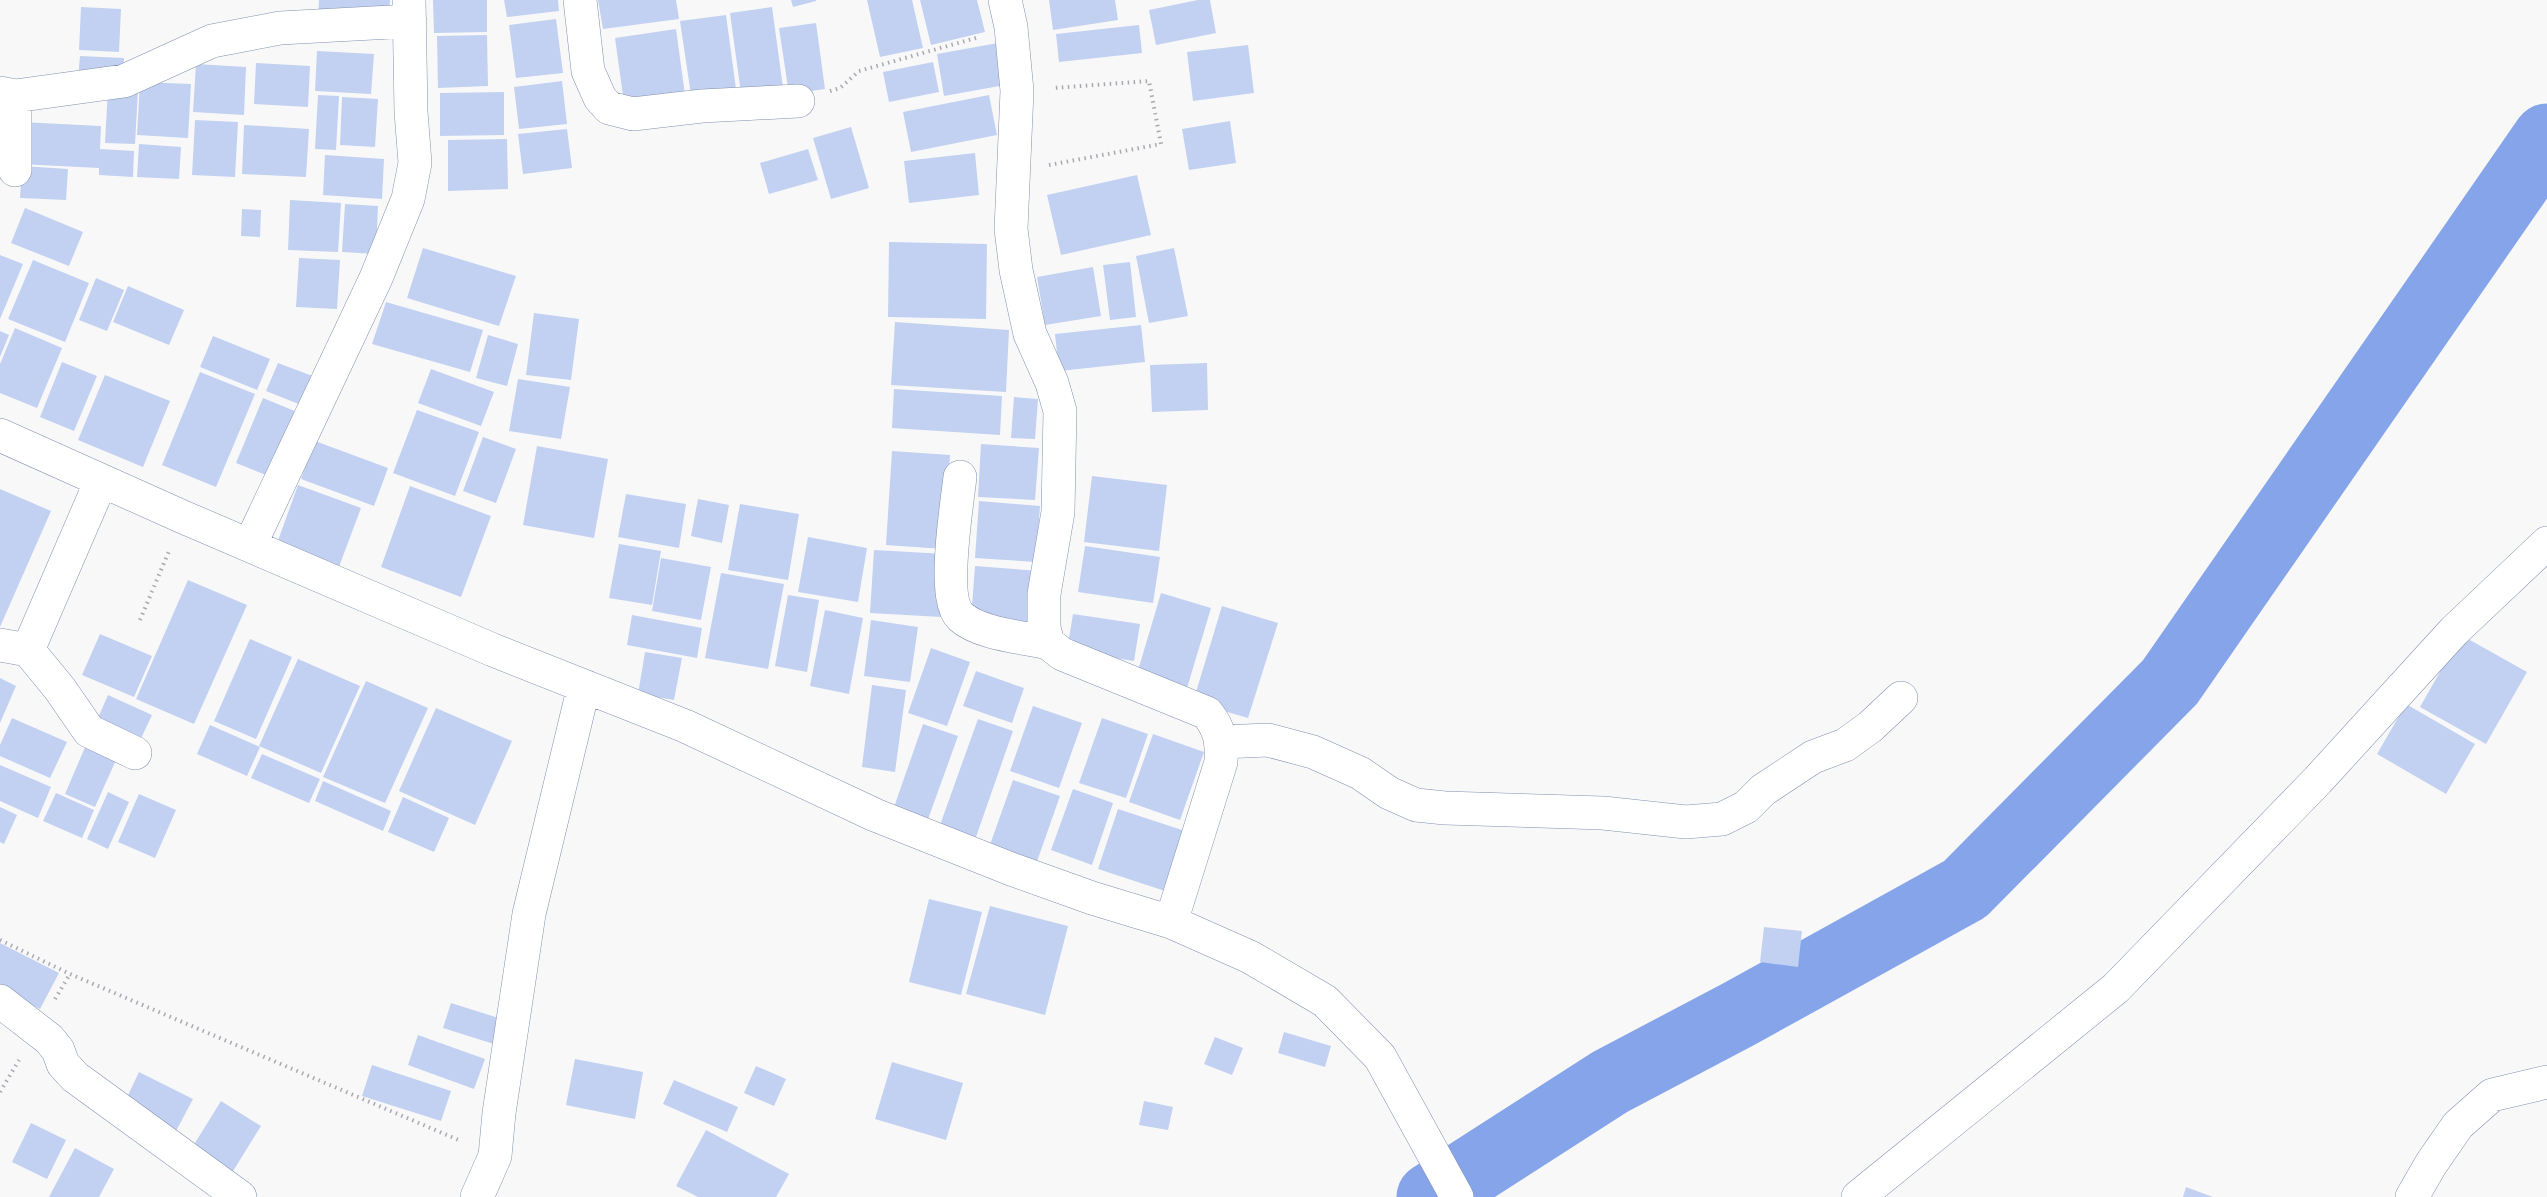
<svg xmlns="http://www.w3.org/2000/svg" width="2547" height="1197" font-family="'Noto Serif',serif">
	<rect width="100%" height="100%" fill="#f8f8f8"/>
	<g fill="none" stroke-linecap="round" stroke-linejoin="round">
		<!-- river -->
		<path stroke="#85a4ea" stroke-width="69" d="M1431,1197L1610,1082L1739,1014L1965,889L2170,682L2547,138"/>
	</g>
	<!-- building -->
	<path fill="#c2d1f2" d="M319,0H390L389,23L318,19Z
		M433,0H487V32L434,33Z
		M504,0H558L559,11L507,17Z
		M598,0H676L679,19L603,29Z
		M791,0H816V1L793,7Z
		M867,0H912L923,48L880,57Z
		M920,0H977L985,32L931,45Z
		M1049,0H1115L1118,20L1053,30Z
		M1198,0H1210L1216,33L1156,45L1149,10Z
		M81,7L121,9L119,52L79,50Z
		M772,7L784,95L742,101L730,13Z
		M726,15L737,96L692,102L680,21Z
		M556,19L563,73L516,78L509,25Z
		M816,23L825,89L789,94L779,28Z
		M1139,25L1142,53L1059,62L1056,34Z
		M676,29L686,102L625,110L615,38Z
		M487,35L488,86L438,88L437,36Z
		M998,43L1005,85L944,96L937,54Z
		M1248,45L1254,93L1193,101L1187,52Z
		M317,51L374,54L371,94L315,91Z
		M80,56L124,58L123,81L78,78Z
		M933,62L939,92L889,102L883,72Z
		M256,63L310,66L308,107L254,104Z
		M196,64L246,67L244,115L193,112Z
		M562,81L567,124L519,129L514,87Z
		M140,82L191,84L188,138L137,135Z
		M108,89L138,91L135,144L105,143Z
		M504,92V135L440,136V93Z
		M318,95L339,96L336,150L315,149Z
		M989,95L997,135L911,152L903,112Z
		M342,97L378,99L375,147L340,145Z
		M195,120L238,122L235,177L192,175Z
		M1230,121L1236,163L1189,170L1182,129Z
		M21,122L101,126L100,149L134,151L133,177L99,175V168L19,164Z
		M244,125L309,129L306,177L242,174Z
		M851,127L869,188L831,199L813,138Z
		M567,129L572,168L523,174L518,134Z
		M507,139L508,189L448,191V140Z
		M139,144L181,147L179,179L137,177Z
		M808,149L818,180L769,194L760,163Z
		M975,153L979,195L909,203L904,161Z
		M325,155L384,159L382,199L323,195Z
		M22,166L68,169L66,200L20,198Z
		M1137,175L1151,235L1061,255L1047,195Z
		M290,200L341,203L338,252L288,250Z
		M345,204L378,206L376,254L342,252Z
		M25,208L83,232L69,266L11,243Z
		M242,209L261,210L260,237L241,236Z
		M889,242L987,244L986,319L888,317Z
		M423,248L516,276L499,326L407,298Z
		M1174,248L1188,316L1149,323L1136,256Z
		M0,255L23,264L0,319Z
		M299,258L340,260L337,309L296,307Z
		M33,260L89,283L65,342L8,319Z
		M1130,262L1136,317L1110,320L1103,265Z
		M1093,267L1101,316L1045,325L1037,277Z
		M96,278L124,290L107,331L79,320Z
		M128,286L184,310L169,345L113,322Z
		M386,302L483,330L470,372L372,344Z
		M534,313L579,319L571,380L526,375Z
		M895,322L1009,330L1006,392L891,385Z
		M1141,325L1145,362L1059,371L1055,334Z
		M15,328L62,348L37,408L0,393V364Z
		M0,331L9,335L0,357Z
		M488,335L518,344L507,386L476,378Z
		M213,336L270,359L257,390L200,367Z
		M62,362L97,376L74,431L40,417Z
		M278,363L323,380L311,409L266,391Z
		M1207,363L1208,410L1152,412L1150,365Z
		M431,369L494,392L481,426L418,403Z
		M200,372L255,394L216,487L162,465Z
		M105,375L170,401L143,467L78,440Z
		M518,379L570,387L561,439L509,431Z
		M894,389L1002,396L1000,435L892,428Z
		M1014,397L1038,399L1035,439L1011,438Z
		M263,398L302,414L276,479L236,463Z
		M417,410L479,432L455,496L393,473Z
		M483,437L516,449L496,503L463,491Z
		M315,441L388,468L374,506L301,479Z
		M981,444L1039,448L1035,500L978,497Z
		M537,446L608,459L594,538L523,525Z
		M892,451L950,455L944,549L886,545Z
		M1092,476L1167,485L1159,551L1084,542Z
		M298,485L361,508L337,572L275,549Z
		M410,486L491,516L461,597L381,567Z
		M0,489L51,511L0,627Z
		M626,494L686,504L679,548L618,537Z
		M698,499L729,505L722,543L691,536Z
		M979,501L1040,506L1036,562L975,558Z
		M740,504L799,514L788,580L728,570Z
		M808,537L867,548L858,602L798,592Z
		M619,544L661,551L652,605L609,598Z
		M1085,546L1160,557L1153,603L1078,592Z
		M874,550L945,554L941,617L870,613Z
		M661,558L711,567L701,620L652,611Z
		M975,566L1039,571L1036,623L971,619Z
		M721,573L784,584L768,669L705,658Z
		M188,580L247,605L194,724L136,699Z
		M1161,593L1211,608L1184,698L1134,684Z
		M788,595L819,600L807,672L775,666Z
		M1222,606L1278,623L1248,718L1193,702Z
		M825,610L863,618L849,694L810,686Z
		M1073,614L1140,624L1134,661L1067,651Z
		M632,615L702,628L697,658L627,645Z
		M871,620L918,627L910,682L864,676Z
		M100,634L152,656L134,697L82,675Z
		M2461,635L2527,672L2486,744L2420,707Z
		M250,639L292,657L256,739L214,721Z
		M931,648L970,662L947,726L908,713Z
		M645,652L682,658L674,700L638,694Z
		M298,659L360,686L321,773L259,746Z
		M976,671L1024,688L1012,723L963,706Z
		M0,678L16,686L0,723Z
		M366,681L428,708L385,803L323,777Z
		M872,685L906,690L895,772L862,767Z
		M108,695L152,715L137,747L94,727Z
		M2406,704L2475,744L2446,794L2377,754Z
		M1033,706L1082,723L1059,788L1010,771Z
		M436,708L512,741L475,825L399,791Z
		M12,718L67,742L50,778L0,756V745Z
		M1102,718L1148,734L1126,798L1079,783Z
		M978,719L1013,731L976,837L940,825Z
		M923,724L958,736L927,822L893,810Z
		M210,725L260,747L247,776L197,754Z
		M1153,734L1204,752L1180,820L1129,802Z
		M89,738L120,751L95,807L65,794Z
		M262,754L320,779L309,803L251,778Z
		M0,765L51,787L38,818L0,801Z
		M1013,780L1060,796L1034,870L987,853Z
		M323,781L391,811L383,831L315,801Z
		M1073,789L1113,803L1092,865L1051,850Z
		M108,792L129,802L108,849L87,839Z
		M56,793L94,810L82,838L43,821Z
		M139,794L176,810L155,858L118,842Z
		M403,797L449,818L434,852L388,832Z
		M0,807L17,815L4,844L0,842Z
		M1118,809L1185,831L1165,891L1098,869Z
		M929,899L982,912L961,995L909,982Z
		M990,906L1068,926L1045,1015L966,994Z
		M1764,927L1802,931L1798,967L1760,962Z
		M0,943L59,973L40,1009L0,989Z
		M451,1003L505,1020L497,1045L443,1028Z
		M1284,1032L1331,1046L1325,1067L1278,1053Z
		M418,1035L485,1059L474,1089L408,1065Z
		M1215,1037L1243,1048L1232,1075L1204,1064Z
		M575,1059L643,1072L635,1119L566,1105Z
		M892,1062L963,1083L946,1140L875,1119Z
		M372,1065L451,1091L441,1121L362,1096Z
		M756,1066L786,1079L774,1106L744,1093Z
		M139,1072L193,1099L175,1133L122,1108Z
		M674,1080L738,1107L727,1132L663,1104Z
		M221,1101L261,1126L230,1176L190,1151Z
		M1144,1101L1173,1107L1168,1130L1139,1125Z
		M31,1123L66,1140L47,1179L12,1162Z
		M706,1130L789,1174L776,1197H698L676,1186Z
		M75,1148L114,1169L99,1197H49Z
		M2186,1187L2213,1197H2183Z"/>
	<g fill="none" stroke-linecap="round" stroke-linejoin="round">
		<!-- street casing -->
		<g stroke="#8290af" stroke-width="34">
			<path id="street" d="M580,0L588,71L600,98L609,108L633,114L702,106L798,101
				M1005,0L1011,27L1017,91L1011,229L1016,270L1030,334L1052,383L1060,411L1058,512L1044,594V628L1048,643L1062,654L1207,713C1220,729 1222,742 1221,762L1171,922
				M0,93L15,96L124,81L212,41L280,28L410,21
				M15,170V96
				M0,435L183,517L493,650L685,726L875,815L1011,869L1092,898L1171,922L1250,957L1325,1001L1380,1057L1457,1197
				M960,477C957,504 941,599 961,617C980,634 1023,637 1048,643
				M250,545L376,278L408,199L415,163L411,112L409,0
				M0,645L28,650L60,689L89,731L135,753
				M28,650L101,481
				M1222,742L1268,740L1313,752L1360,773L1389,793L1416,805L1445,808L1603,813L1686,822L1722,819L1746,807L1763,790L1813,757L1845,745L1870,727L1901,698
				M0,1001L49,1039L58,1050L63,1064L75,1077L240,1197
				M477,1197L495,1156L499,1113L529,914L584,686
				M1858,1197L2116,988L2318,780L2454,631L2547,543
				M2412,1197L2431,1164L2458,1125L2492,1095L2547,1082"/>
		</g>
		<!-- path -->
		<path stroke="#a8aab0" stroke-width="4" stroke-dasharray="1.5 4.5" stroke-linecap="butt" d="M830,91L840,88L859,71L976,38
			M1049,165L1161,144L1149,81L1054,88
			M140,620L169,551
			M0,940L70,974L461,1141
			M55,999L70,974
			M0,1092L19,1060"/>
		<!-- street -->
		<use href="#street" stroke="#fff" stroke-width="33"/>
	</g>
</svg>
